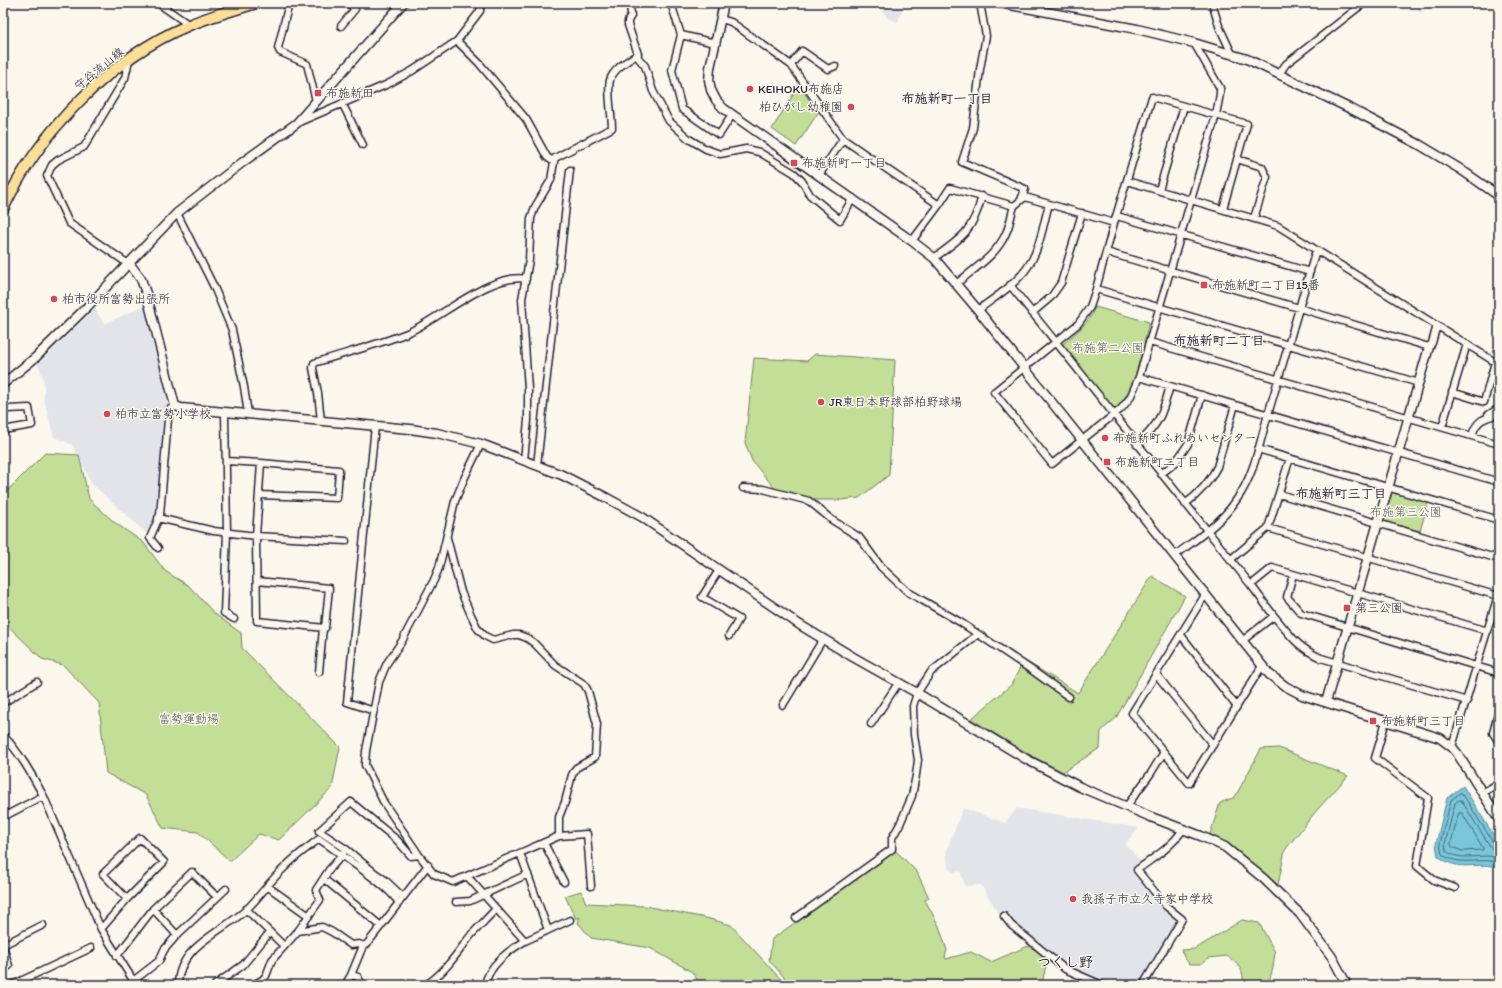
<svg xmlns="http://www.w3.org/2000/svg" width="1502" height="988" font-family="Itim,'Klee One',sans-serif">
	<rect width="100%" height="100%" fill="#fbf7ec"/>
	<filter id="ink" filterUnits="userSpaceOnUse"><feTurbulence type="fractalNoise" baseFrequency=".025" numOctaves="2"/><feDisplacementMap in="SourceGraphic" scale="8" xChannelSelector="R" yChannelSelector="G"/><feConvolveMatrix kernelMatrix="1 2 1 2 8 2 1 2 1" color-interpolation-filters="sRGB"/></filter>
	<g filter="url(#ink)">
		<!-- built -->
		<path fill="#e3e4ea" d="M879,3H904L898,22L887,18Z
			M1413,3H1433L1420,13Z
			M144,306L167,396V406L155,517L146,533L91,483L82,462L72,445L54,437L44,400V380L38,364L95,308L104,324Z
			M963,808L1005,823L1017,808L1139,828L1125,844L1142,863L1134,870L1167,912L1177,920L1138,985H1105V983L1071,967L1032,937L1027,942L1005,924L981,885L965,886L960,871L953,873L948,868L946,852Z"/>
		<!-- green -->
		<path fill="#c3de96" stroke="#728068" d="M799,85L818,113L796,146L772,129Z
			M1095,307L1149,322C1142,351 1138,386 1116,408L1112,406L1063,346L1064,343C1077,332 1089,323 1095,307Z
			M815,354L895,360L889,475L859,498L841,500H803L777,491L752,461L745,443L754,358L807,361Z
			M45,453L79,455L89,499L114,522L144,543L165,571L189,586L215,614L241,633L242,648L340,747L332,788L279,840L259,834L230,861L198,832L163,828L146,795L106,773L99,703L63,665L42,659L3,621V495Z
			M1392,492L1428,503L1420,531L1384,521Z
			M1152,576L1185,596L1116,718L1101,731L1100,748L1063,772L1030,755L971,719L1011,685L1024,660L1078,693Z
			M1279,748L1348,776L1317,810L1285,850L1278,885L1238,851L1210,834L1220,803L1235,797L1261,749Z
			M896,851L917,872L929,898L925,900L939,926L947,950L945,957L946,959L971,952L991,962L1028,946L1048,957L1042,983L1039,985H791L769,960L772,939Z
			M581,891L586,903L645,906L706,918L731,925L786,985H701L692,972L650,948L591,938L578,923L580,917L576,919L565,896Z
			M1242,920L1259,923L1275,952L1273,968L1268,985H1243C1244,969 1240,966 1227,956L1209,958L1201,964H1190L1185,959L1181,950L1194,949L1205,943Z"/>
		<!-- water -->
		<path fill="#7ac6d9" stroke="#57849a" d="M1463,786L1499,844V868C1477,860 1460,874 1438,856L1436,844L1447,798Z"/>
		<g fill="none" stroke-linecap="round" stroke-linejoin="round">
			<!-- shore -->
			<path stroke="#45647a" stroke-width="1" d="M1459,813H1462L1483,848V850L1462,851L1452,847L1451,844Z
				M1499,846L1494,844L1462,793H1460L1451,800L1440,844L1442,854C1459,868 1480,856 1499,863
				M1499,851L1493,850L1490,846L1461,800H1459L1455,803L1445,844L1446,851C1461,863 1482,852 1499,858"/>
			<!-- minor casing -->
			<g stroke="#22223b" stroke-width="9">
				<path id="minor" d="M158,3L185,22L188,26
					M289,3L278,48L280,52L307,64L316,101
					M671,3L681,35
					M980,3L986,36L980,69L973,128L962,162L1025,189L1021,200
					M1212,3L1219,26L1232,54
					M721,19L731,22L791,65
					M341,26L355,9L348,3
					M457,41L479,63L526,119L547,157L554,162L551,180L535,207L531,218L529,260L522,299L528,389V420L524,460
					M715,43L681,35L672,70L682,109L719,135L732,115
					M1194,43L1220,88V94L1216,115L1139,377L1130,398L1121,409L1052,464L994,392L1078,324L1090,307L1096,289L1114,223L1152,97L1247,124L1223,209
					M636,55L645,66L653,91L669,121L689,139L706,149L720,154L746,149L759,152L794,173L802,181L810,195L840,220L853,198
					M129,60L125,78L84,147L58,160L52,165L47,176L69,223L124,261L129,263
					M835,66L828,69L802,51L791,65L843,139L939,205L950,188L1014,206L1025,197L1114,223
					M1279,74L1286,64L1364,3
					M342,103L363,145
					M299,122L388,84L412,71L457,41L480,11L481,3
					M1237,159L1262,167L1267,177L1254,218
					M554,162L555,158L612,128C612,116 607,90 610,80C614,68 629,60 638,54L628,25V21L631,16L630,3
					M819,175L843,139
					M1127,181L1278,226L1495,362L1484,402L1452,392
					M1159,190L1184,106
					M177,213L214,287L232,330L244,387L248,414
					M1117,216L1310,272
					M912,241L939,205
					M1106,252L1299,308L1429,347L1432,343L1437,325
					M934,258C962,238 973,231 982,196
					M956,284C974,269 997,255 1006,233C1010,225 1011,215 1014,206
					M1010,285L1251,585
					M1096,289L1419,383
					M978,310C994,298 1015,285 1027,268C1040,250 1043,225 1049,204
					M1032,313L1051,297L1061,283L1082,213
					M1150,342L1499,444
					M1139,377L1499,482
					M3,408L8,409L29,408L32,425L3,430
					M225,413L227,533L224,613L234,619
					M1488,415L1499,408
					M321,421L318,393L313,368L314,363C345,353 377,345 407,333C440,319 491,272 526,279
					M1442,427L1467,344
					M1472,436C1476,420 1484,418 1499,414
					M481,444L464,479L455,501L439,568L434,580L402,641L387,663L379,682L366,751L365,765L384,803L419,855L434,874L453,882L559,836L587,834L591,886
					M1137,445C1160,423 1162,415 1170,386
					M1258,449L1499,520
					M226,461L261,463L256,536L257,621L325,628L329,588L257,581
					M537,465L570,170
					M1161,474L1175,463L1188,444L1202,395
					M743,488L763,489L809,501L832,520L859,537L881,567L908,592L960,622L1033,671L1069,697
					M1279,494L1499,559
					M259,495L337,498L339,470L261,463
					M1185,504C1199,494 1209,483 1217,467L1235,405
					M158,518L214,531L256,536L346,541
					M1268,528L1498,596
					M447,538L461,592L471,615L478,629L485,636L493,640L513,635H519L527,638L534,643L555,665L584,684L588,691L597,724L595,757L576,768L572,775L565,802L559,817V836
					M158,548L150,538L160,515L168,419L170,409L175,406
					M1174,556C1196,539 1222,523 1237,499C1255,474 1260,440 1269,411C1285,357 1301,303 1316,250
					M1230,560L1268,528L1290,458
					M719,570L702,597L739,619L729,636
					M1293,574L1287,597L1301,613L1499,673
					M1205,595L1132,713L1189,783L1262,666
					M1274,616L1251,585L1272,568L1488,631
					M1181,635L1237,707
					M1242,641L1274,616C1291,636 1297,647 1321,658L1467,701
					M319,672L323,628
					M1156,674L1213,745
					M917,693L931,672L978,634
					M3,703L37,682
					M783,705L823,639
					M1499,710L1493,733L1499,742
					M374,711L347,702L375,426
					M1386,721L1375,758L1428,798L1417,866L1434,880L1455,888
					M871,724L899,682
					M3,735C20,753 32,775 44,797L101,929L136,985
					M1452,747L1499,592
					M1482,793L1499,783
					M1126,807L1151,773L1164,752
					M3,817L43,796
					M544,843L564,882
					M520,853L548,930
					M467,876L525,941C509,950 488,966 485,985
					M324,879L381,926
					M267,886L309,916
					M403,897L385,880L375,873L346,849L319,831L351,802L397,840L411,856L419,855
					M456,902L470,901L528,874
					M153,909L177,935
					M246,909L284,946
					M1004,916L1011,925L1065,969L1102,985
					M796,918L892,849V838L900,824L912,796L916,775L918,760L914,735L913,706L917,693
					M101,929L127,899L164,862L140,838L103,874L127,899
					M298,931L322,927L332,932L351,945L359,944L363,946
					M525,941L570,920
					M3,945L43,925
					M3,946L9,966L3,969
					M117,956L153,909L192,872L217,897
					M351,975L358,977L362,985
					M133,981L159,961L164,950L177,935L226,889
					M12,985L91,948
					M178,985C178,946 223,932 247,909C260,896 270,881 284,868C294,857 307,848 319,839C337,851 354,864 372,877C382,885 392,892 399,903
					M215,985L243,965L270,932
					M253,985L262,980L266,976L272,960L298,931L320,900L316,890L329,870L343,854
					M345,985L351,975L363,946L367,944L381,926L428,865
					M425,985C444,975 459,950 472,934C480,926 488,917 496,909
					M1143,985L1182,919L1166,906L1137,870C1157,855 1168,850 1183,830"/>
			</g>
			<!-- tertiary casing -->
			<g stroke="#22223b" stroke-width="11">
				<path id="tertiary" d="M724,3L710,68L709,80L711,90L716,100L723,108L912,241L934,258L978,310L1269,674L1285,686L1302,695L1440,738L1452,747L1457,753L1499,819
					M999,3L1137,29L1194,43L1247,59L1351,109L1420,145L1460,169L1499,196
					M129,263L141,279L147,296L175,406L181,408L410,429L437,433L481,444L562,475L607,498L642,517L800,625L853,657L917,693L1026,759L1080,787L1151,817L1201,836L1225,847L1264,879L1300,914L1332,957L1347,985
					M3,384L36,357L88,306L177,213L243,162L297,123L403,3
					M1326,702L1429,347"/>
			</g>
			<!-- primary casing -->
			<g stroke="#22223b" stroke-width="13">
				<path id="primary" d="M3,209C39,132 110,58 189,25C211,16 233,10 256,3"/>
			</g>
			<!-- minor -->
			<use href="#minor" stroke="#fbf7ec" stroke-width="6"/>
			<!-- tertiary -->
			<use href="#tertiary" stroke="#fbf7ec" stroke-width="8"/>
			<!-- primary -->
			<use href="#primary" stroke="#fcde96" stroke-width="10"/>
		</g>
	</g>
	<!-- markers -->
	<g fill="#d1495b" stroke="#fbf7ec" stroke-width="1.5">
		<circle cx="750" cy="89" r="4"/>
		<rect x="314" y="89" width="8" height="8" rx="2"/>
		<circle cx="851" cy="107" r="4"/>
		<rect x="790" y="159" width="8" height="8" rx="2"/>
		<rect x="1200" y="281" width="8" height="8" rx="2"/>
		<circle cx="54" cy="299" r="4"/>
		<circle cx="821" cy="402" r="4"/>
		<circle cx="107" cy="414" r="4"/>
		<circle cx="1105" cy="438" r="4"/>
		<rect x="1103" y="458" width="8" height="8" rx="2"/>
		<rect x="1343" y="604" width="8" height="8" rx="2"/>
		<rect x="1369" y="717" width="8" height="8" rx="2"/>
		<circle cx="1073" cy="899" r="4"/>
	</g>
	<g text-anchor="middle" stroke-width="3" stroke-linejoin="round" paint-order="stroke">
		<!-- street labels -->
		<g font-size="12" fill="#22223b" stroke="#fbf7ec">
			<text transform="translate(99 69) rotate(-39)" y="4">守谷流山線</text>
		</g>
		<!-- poi labels -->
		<g font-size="12" fill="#22223b" stroke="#fbf7ec" text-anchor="start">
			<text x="758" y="93">KEIHOKU布施店</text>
			<text x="326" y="97">布施新田</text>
			<text x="843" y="111" text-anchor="end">柏ひがし幼稚園</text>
			<text x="802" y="167">布施新町一丁目</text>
			<text x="1212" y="289">布施新町二丁目15番</text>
			<text x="62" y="303">柏市役所富勢出張所</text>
			<text x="829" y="406">JR東日本野球部柏野球場</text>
			<text x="115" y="418">柏市立富勢小学校</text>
			<text x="1113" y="442">布施新町ふれあいセンター</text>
			<text x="1115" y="466">布施新町二丁目</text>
			<text x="1355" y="612">第三公園</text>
			<text x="1381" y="725">布施新町三丁目</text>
			<text x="1081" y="903">我孫子市立久寺家中学校</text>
		</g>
		<!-- park labels -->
		<g font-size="12" fill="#525a56" stroke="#fbf7ec">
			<text x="1108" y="352">布施第二公園</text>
			<text x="1406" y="516">布施第三公園</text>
			<text x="189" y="723">富勢運動場</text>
		</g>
		<!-- neighbourhood labels -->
		<g font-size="13" font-weight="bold" fill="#22223b" stroke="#fbf7ec">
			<text x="947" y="103">布施新町一丁目</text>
			<text x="1219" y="345">布施新町二丁目</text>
			<text x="1341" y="498">布施新町三丁目</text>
		</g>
		<!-- quarter labels -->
		<g font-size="14" font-weight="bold" fill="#22223b" stroke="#fbf7ec">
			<text x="1065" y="967">つくし野</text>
		</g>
	</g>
	<!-- margin -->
	<rect width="1502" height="988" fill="none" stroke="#fbf7ec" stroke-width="16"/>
	<rect x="8" y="8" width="1486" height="972" fill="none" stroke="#22223b" stroke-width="1.5" filter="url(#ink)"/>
</svg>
